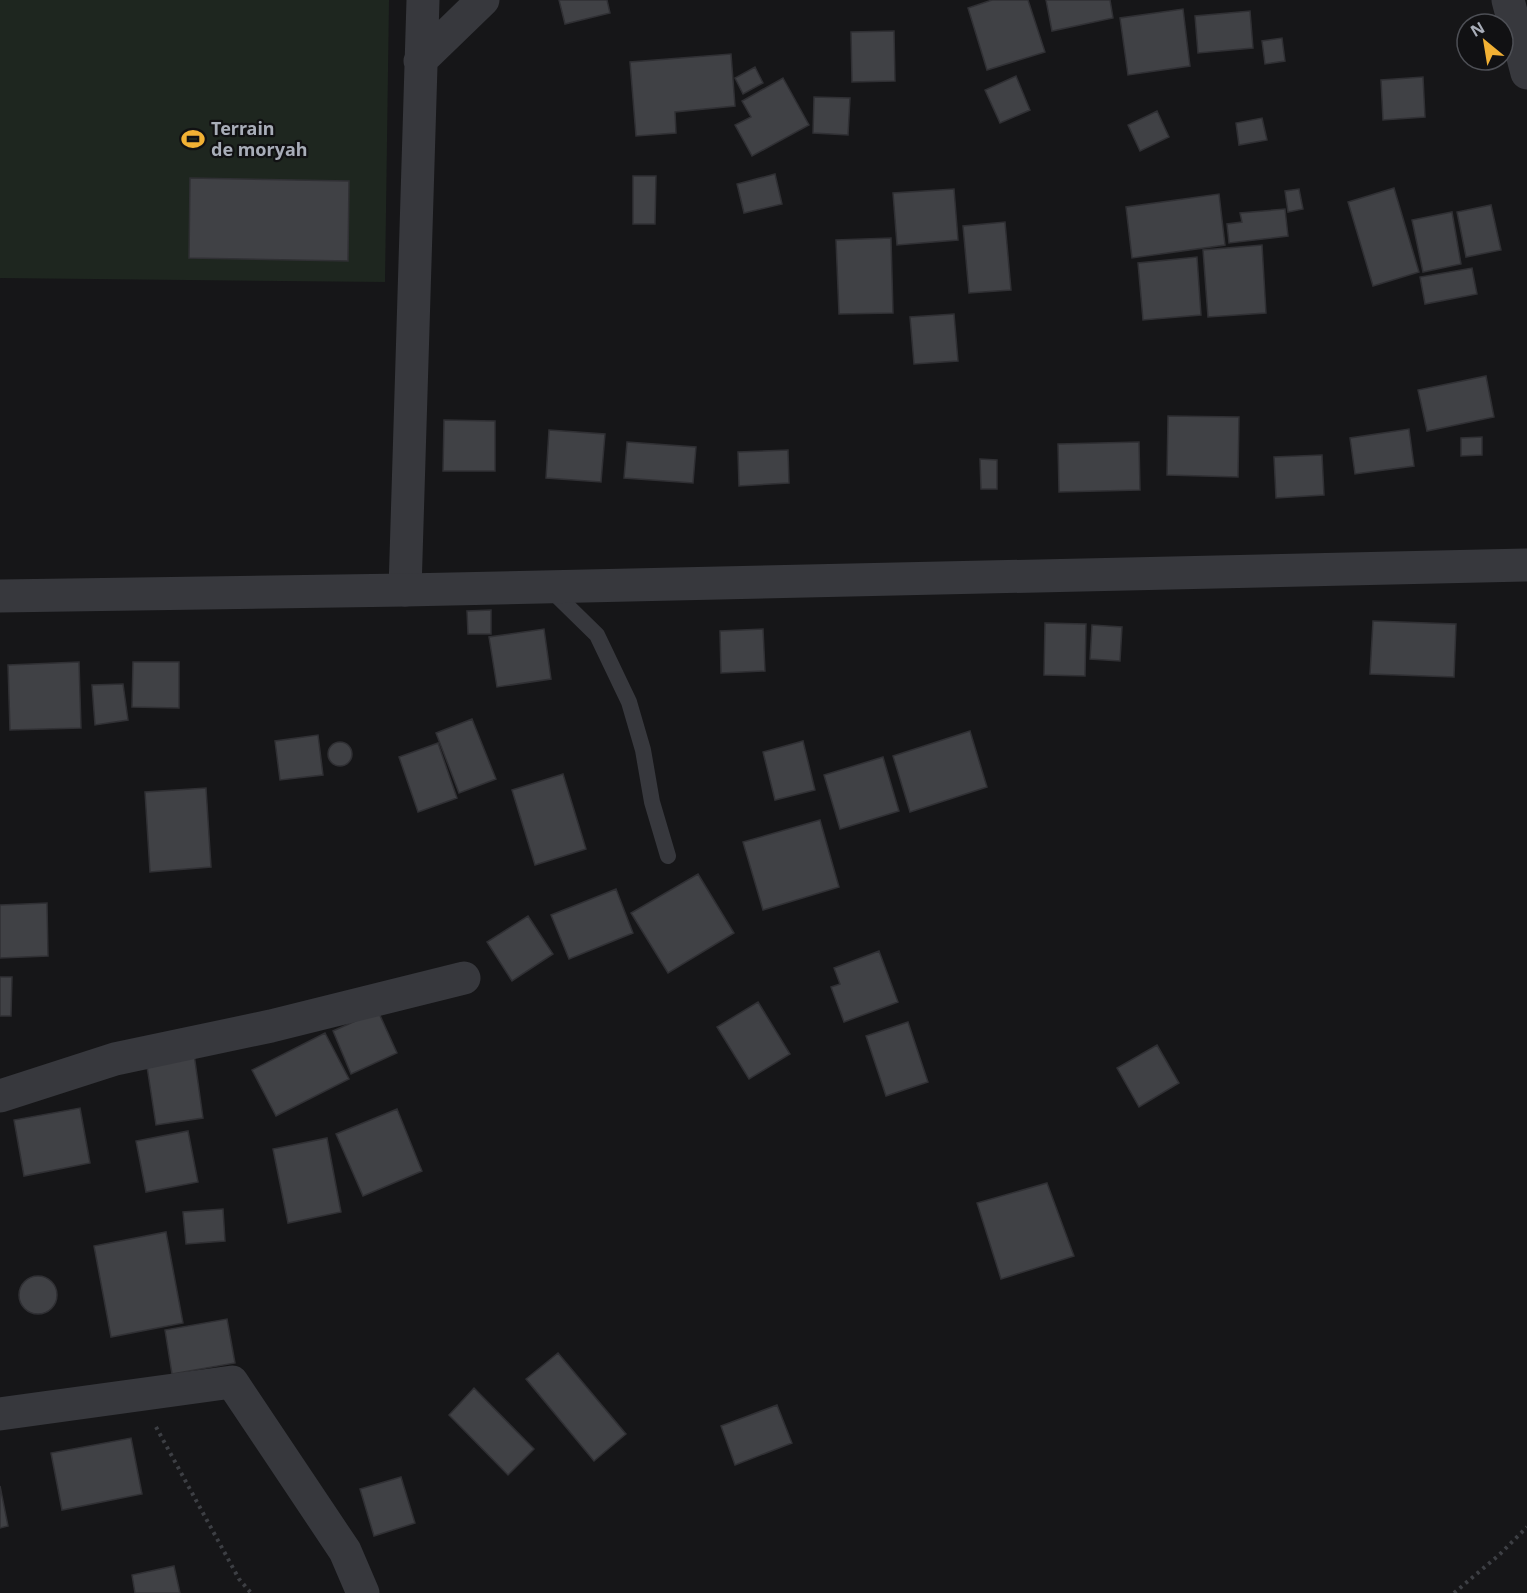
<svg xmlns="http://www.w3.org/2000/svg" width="1527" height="1593" font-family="'Noto Sans',sans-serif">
	<rect width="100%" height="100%" fill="#161618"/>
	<!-- green -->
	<path fill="#1e261f" d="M0,0H389L385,282L0,278Z"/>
	<!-- building -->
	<path fill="#404145" stroke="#303034" stroke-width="1.5" d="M559,0H607L610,13L565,24Z
		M992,0H1028L1045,52L987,70L968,8Z
		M1046,0H1110L1113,18L1052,31Z
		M1183,9L1190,66L1128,75L1120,18Z
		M1250,11L1253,48L1198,53L1195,16Z
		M894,31L895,81L852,82L851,32Z
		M1282,38L1285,61L1265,64L1262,41Z
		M731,54L735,106L675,112L676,133L636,136L630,62Z
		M755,67L763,83L743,94L735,78Z
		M1016,76L1030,110L1000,123L985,90Z
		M1423,77L1425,117L1383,120L1381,80Z
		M783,78L809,125L752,156L735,125L751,117L742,101Z
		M814,97L850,98L848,135L813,133Z
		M1157,111L1169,137L1140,151L1128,125Z
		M1262,118L1267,140L1239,145L1236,123Z
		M775,174L782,204L744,213L737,184Z
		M633,176H656L655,224H633Z
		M190,178L349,181L348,261L189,258Z
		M1394,188L1419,272L1373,286L1348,202Z
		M954,189L958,240L897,245L893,193Z
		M1299,189L1303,209L1288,212L1285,191Z
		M1219,194L1225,245L1132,258L1126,207Z
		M1491,205L1501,250L1466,257L1457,212Z
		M1285,209L1288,236L1229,243L1227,224L1242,222L1240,213Z
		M1452,212L1461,264L1423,272L1412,220Z
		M1005,222L1011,290L969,293L963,226Z
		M891,238L893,313L839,314L836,240Z
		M1262,245L1266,313L1208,317L1203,250Z
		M1197,257L1201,315L1143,320L1138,263Z
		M1472,268L1477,294L1425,304L1420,277Z
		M954,314L958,361L914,364L910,317Z
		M1486,376L1494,417L1427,431L1418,390Z
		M1168,416L1239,417L1238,477L1167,475Z
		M444,420L495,421V471H443Z
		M1409,429L1414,466L1355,474L1350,438Z
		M549,430L605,434L601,482L546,478Z
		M1482,437V455L1461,456V438Z
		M627,442L696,447L693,483L624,478Z
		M1139,442L1140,490L1059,492L1058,444Z
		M788,450L789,483L739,486L738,452Z
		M1322,455L1324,495L1276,498L1274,457Z
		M980,459L997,460V489H981Z
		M491,610V634H468L467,611Z
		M1373,621L1456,624L1454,677L1370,674Z
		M1045,623L1086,624L1085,676L1044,675Z
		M1092,625L1122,627L1120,661L1090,659Z
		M544,629L551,679L497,687L489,637Z
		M763,629L765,671L721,673L720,631Z
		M79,662L81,728L10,730L8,665Z
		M133,662H179V708L132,707Z
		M123,684L128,720L95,725L92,685Z
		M472,719L496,779L459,793L436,733Z
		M970,731L987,787L910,812L893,756Z
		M318,735L323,775L280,780L275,741Z
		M803,741L815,790L775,800L763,752Z
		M328 754a12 12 0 1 1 24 0a12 12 0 1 1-24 0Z
		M438,743L457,798L418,812L399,757Z
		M883,757L899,811L840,829L824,775Z
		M563,774L586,849L535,865L512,790Z
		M206,788L211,867L150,872L145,792Z
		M820,820L839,887L763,910L743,842Z
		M698,874L734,933L668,973L631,913Z
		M616,889L633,933L569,959L551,915Z
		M47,903L48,956L0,958V905Z
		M528,916L553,954L512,981L487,942Z
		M879,951L898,1002L844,1022L831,987L840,984L834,968Z
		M0,977H12L11,1016H0Z
		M758,1002L790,1054L749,1079L717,1027Z
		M378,1011L397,1053L351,1074L333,1031Z
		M908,1022L928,1082L886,1096L866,1036Z
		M325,1033L349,1079L276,1116L252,1070Z
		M1157,1045L1179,1083L1139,1107L1117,1068Z
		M194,1054L203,1118L156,1125L146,1060Z
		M80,1108L90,1163L24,1176L14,1120Z
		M397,1109L422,1171L363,1196L336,1134Z
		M188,1131L198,1182L146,1192L136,1141Z
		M327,1138L341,1212L288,1223L273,1149Z
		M1047,1183L1074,1256L1001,1279L977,1203Z
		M223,1209L225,1241L186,1244L183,1212Z
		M166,1232L183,1323L111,1337L94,1246Z
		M19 1295a19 19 0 1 1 38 0a19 19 0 1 1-38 0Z
		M227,1319L235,1363L172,1374L165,1330Z
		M558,1353L626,1434L594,1461L526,1379Z
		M474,1388L534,1449L508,1475L449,1415Z
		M777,1405L792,1443L735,1465L721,1426Z
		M131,1438L142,1494L62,1510L51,1453Z
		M401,1477L415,1523L374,1536L360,1489Z
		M0,1486L8,1526L0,1528Z
		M174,1566L180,1593H135L132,1575Z"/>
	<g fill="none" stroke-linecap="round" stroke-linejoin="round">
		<!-- path -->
		<path stroke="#3d3f44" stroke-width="4" stroke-dasharray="3 4.5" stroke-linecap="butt" d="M156,1427L239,1579L251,1593
			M1454,1593L1499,1555L1527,1527"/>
		<!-- service -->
		<path stroke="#37383d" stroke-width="16" d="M548,587L597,635L629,702L643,750L652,802L668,856"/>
		<!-- minor -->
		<path stroke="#37383d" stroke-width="33" d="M1508,0L1527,73
			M420,61L483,0
			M405,590L423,0
			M0,1096L115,1059L271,1026L464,978
			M0,1414L232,1382L345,1551L363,1593"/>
		<!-- tertiary -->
		<path stroke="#37383d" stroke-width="33" d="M0,596L405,590L1527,565"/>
	</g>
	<!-- icons -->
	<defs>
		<g id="stadium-bare" transform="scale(1.8)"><path d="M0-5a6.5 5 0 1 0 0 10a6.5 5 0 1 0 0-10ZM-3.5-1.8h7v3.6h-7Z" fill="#f2b134" stroke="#111113" stroke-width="2.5" paint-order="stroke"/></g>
	</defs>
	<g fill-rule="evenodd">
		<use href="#stadium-bare" x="193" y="139"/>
	</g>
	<g text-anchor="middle" stroke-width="4.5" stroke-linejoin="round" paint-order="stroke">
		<!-- poi labels -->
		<g font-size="18" font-weight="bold" fill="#a8adb8" stroke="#111113" text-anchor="start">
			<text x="211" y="135">Terrain<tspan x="211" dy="21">de moryah</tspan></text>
		</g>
	</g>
	<!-- north arrow -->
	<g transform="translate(1485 42) rotate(330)"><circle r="28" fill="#111113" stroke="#4d4f55" stroke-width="1.5"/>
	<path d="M0-4.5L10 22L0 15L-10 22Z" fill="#f2b134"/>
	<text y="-9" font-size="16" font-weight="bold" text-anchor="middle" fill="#a8adb8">N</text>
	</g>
</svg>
